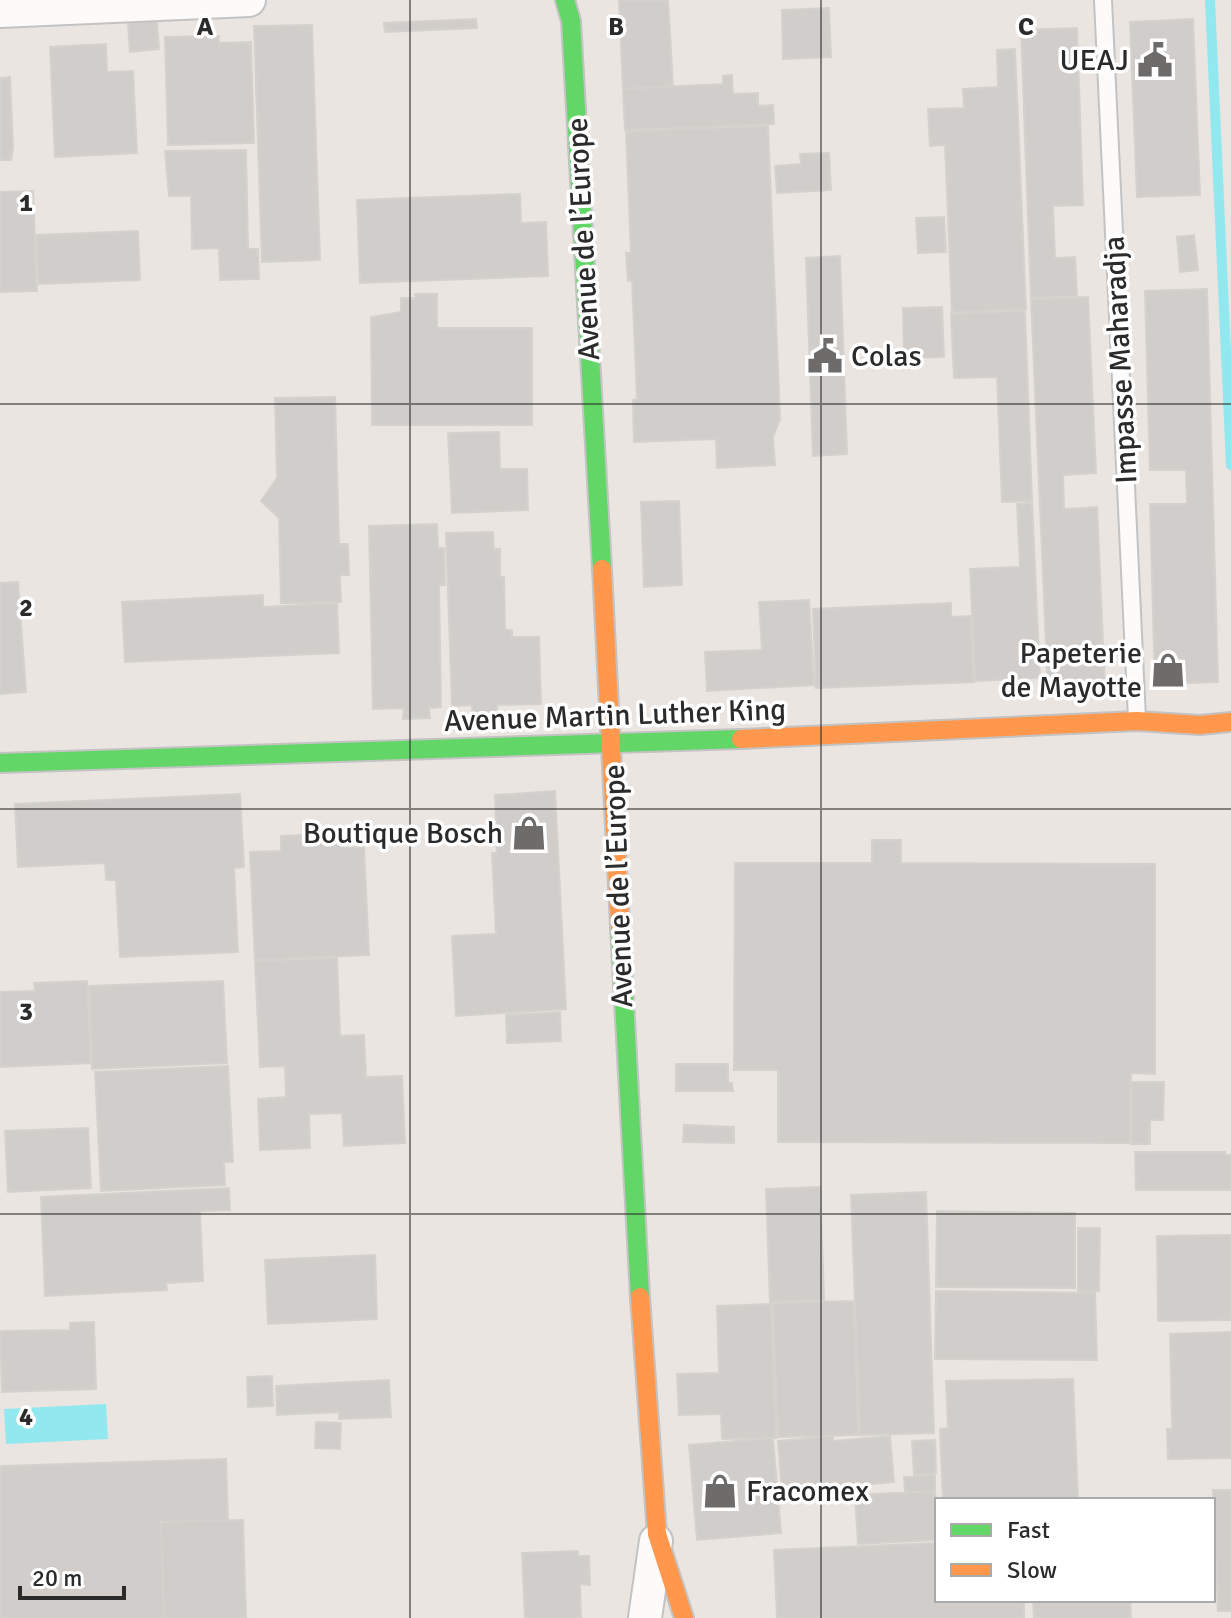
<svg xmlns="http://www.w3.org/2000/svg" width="1231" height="1618" font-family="Signika,sans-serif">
	<rect width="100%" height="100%" fill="#eae5e1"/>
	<!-- water -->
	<path fill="#91e8ef" d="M106,1404L108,1439L6,1444L4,1409Z"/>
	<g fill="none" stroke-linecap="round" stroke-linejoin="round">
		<!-- stream -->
		<path stroke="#91e8ef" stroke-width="10" d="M1210,0L1231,465"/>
	</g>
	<!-- building -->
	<path fill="#d1cdca" stroke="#d5d1cd" stroke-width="2" d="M619,0H668L673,86L623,89Z
		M829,8L831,57L783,59L782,10Z
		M476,19L477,28L385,32L384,23Z
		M1193,19L1200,195L1137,197L1130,22Z
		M157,21L159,49L130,52L128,23Z
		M312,25L320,260L262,262L254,26Z
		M1077,28L1083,205L1053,206L1055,258L1075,257L1077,296L1031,298L1021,30Z
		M219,36V43L251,42L254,143L168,145L165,37Z
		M106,44L107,72L133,71L137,153L55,157L50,47Z
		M1015,49L1026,309L952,312L945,145L930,146L928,109L964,108L963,89L998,87L997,50Z
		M732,75L733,94L758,93V106L773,105L774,124L625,130L623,89L723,84V76Z
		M10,77L13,147L11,160H0V78Z
		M768,126L780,419L773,437L775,465L717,468L716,439L634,442L633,400L637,399L632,280L628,281L626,253H631L626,131Z
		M246,150L248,249H258L259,279L220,280L219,248L192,249L191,196H169L165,151Z
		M829,153L831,190L777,193L775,166L801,164L800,154Z
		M33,191L37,291L0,292V192Z
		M520,194L521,223L546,222L548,276L360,283L357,200Z
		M944,217L946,252L918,253L916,218Z
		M138,231L140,280L38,284L36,235Z
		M1194,235L1198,270L1180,272L1177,237Z
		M840,256L847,454L813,456L806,258Z
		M1207,289L1218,682L1155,684L1150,504H1187L1186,470H1150L1145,291Z
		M415,294H437V328H532V425H372L371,317L401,312V298H416Z
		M1088,297L1096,473L1063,475L1064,509L1097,507L1105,688L1048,690L1031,299Z
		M942,307L944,357L904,358L903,308Z
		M1025,311L1032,501L1002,502L997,377L954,378L951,314Z
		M335,397L339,544H348L349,575H340L341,602L281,603L279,518L261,501L277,478L275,398Z
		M499,432L500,469H527L528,510L452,513L448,433Z
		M679,501L682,585L644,587L641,502Z
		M1032,503L1040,678L975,681L970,569L1020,567L1017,504Z
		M437,524L438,548H444L445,585H439L441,707L429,708L430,718L403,719L404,708L373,709L369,526Z
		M493,532L494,549H500V577H504L505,630H512V637H539L541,704L497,705V717L472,718V705L452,706L446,533Z
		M18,582L26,692L0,694V583Z
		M263,595V607L337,603L339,653L125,662L122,602Z
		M809,600L814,685L707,691L705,652L762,650L759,602Z
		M951,603V617L971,616L974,682L816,688L813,609Z
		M555,791L566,1009L456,1016L452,936L496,934L492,853H497L495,795Z
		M240,794L244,867L234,868L238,952L120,957L116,880H106L105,863L18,867L15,804Z
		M343,833L344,848L364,847L369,955L255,960L250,852L281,851V836Z
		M872,840H901V863L1155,864V1074L1131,1073L1130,1143L778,1142V1070H734L735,863H872Z
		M337,958L340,1036L364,1035L366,1077L402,1076L405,1143L344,1146L342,1113L309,1114L310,1148L260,1150L258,1099L286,1097L285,1066L260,1067L255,961Z
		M87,981L91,1063L0,1067V992L35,991L34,983Z
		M223,981L227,1063L92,1069L89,986Z
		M560,1012L561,1041L507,1043L506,1015Z
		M676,1064H728V1083H732L733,1091H676Z
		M228,1066L233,1162H224L225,1185L101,1191L95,1072Z
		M1131,1082H1164L1163,1120H1150V1144H1131Z
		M684,1125L734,1127V1143L683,1142Z
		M88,1128L91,1188L8,1192L5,1131Z
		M1135,1152H1225V1155H1231V1190H1136Z
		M820,1187L824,1300L770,1302L766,1189Z
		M229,1188L230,1210L200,1211L203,1281L166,1283L167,1290L45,1296L41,1197Z
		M926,1192L934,1433L860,1435L851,1195Z
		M937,1211L1075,1213V1288L936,1287Z
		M1078,1228H1100L1099,1291H1078Z
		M1231,1235V1320L1158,1321L1157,1236Z
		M375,1255L377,1319L268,1324L265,1260Z
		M936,1291L1095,1293L1097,1360L935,1359Z
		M854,1301L858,1435L778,1437L773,1303Z
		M771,1304L776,1438L722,1439L721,1414L679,1415L677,1374L719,1373L717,1306Z
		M94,1322L96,1389L2,1392L0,1331L70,1330V1323Z
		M1231,1332V1458L1168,1459L1167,1429H1172L1170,1334Z
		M272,1376L273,1406L248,1407L247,1377Z
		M1073,1379L1078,1500H943L940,1429L948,1428L946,1381Z
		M389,1380L391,1417L339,1419V1412L277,1415L276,1386Z
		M316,1422L341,1423L340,1449L315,1448Z
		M833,1436V1441L890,1436L894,1482L782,1492L778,1441Z
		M773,1438L781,1533L697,1540L689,1445Z
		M935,1440L936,1473L914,1475L912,1441Z
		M226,1459L228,1520L161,1522L164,1618H0V1466Z
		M935,1475V1491L905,1493L904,1477Z
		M1213,1490H1231V1611H1218Z
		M935,1491L937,1540L858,1544L855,1495Z
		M243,1520L246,1618H164L161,1522Z
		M937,1543V1600H1024V1618H777L774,1550Z
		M578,1551V1556H589L590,1585L580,1584L581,1618H525L522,1553Z
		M1033,1600H1130L1131,1618H1034Z"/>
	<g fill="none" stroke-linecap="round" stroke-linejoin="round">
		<!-- lane casing -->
		<g stroke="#c3c3c3" stroke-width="20">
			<path id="lane" d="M1103,0L1137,719"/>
		</g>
		<!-- street casing -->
		<g stroke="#c3c3c3" stroke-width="36">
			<path id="street" d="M0,11L249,0
				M645,1618L656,1541"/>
		</g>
		<!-- fast casing -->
		<g stroke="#c3c3c3" stroke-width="22">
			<path id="fast" d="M565,0L571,21L602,569
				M0,763L741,739
				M620,926L640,1297"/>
		</g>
		<!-- slow casing -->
		<g stroke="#c3c3c3" stroke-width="22">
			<path id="slow" d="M602,569L620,926
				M741,739L1137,721L1200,725L1231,722
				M640,1297L657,1534L684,1618"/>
		</g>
		<!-- lane -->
		<use href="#lane" stroke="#fcfbfa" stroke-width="16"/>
		<!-- street -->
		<use href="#street" stroke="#fcfbfa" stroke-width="32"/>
		<!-- fast -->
		<use href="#fast" stroke="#63d668" stroke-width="18"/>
		<!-- slow -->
		<use href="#slow" stroke="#ff974d" stroke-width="18"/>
	</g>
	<!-- grid -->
	<path fill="none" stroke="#2b2b2b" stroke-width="2" stroke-opacity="0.55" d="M410,0V1618M821,0V1618M0,404H1231M0,809H1231M0,1214H1231"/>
	<!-- icons -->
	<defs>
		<g id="civic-bare" transform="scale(2.76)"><path d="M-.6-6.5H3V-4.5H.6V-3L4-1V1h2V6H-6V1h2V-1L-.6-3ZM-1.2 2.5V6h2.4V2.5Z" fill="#6e6c6b" stroke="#fff" stroke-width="2.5" paint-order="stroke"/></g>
		<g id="shop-bare" transform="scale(2.76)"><path d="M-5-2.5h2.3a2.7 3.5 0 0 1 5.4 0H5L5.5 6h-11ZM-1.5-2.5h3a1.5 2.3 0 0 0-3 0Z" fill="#6e6c6b" stroke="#fff" stroke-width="2.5" paint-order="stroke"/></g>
	</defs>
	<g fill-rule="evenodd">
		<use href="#civic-bare" x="1155" y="60"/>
		<use href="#civic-bare" x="825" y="356"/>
		<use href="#shop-bare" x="1168" y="670"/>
		<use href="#shop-bare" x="529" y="833"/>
		<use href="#shop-bare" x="720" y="1491"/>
	</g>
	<g text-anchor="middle" stroke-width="7" stroke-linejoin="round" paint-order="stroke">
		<!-- poi labels -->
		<g font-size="30" fill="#2b2b2b" stroke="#fff" text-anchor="end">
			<text x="1129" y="70">UEAJ</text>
			<text x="851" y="366" text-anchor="start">Colas</text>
			<text x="1142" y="663">Papeterie<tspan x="1142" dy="34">de Mayotte</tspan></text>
			<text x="503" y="843">Boutique Bosch</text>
			<text x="746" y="1501" text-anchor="start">Fracomex</text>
		</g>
		<!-- street labels -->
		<g font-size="30" fill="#2b2b2b" stroke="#fff">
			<text transform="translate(583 239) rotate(-93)" y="10">Avenue de l’Europe</text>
			<text transform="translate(1120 360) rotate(-93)" y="10">Impasse Maharadja</text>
			<text transform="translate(615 715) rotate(-2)" y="10">Avenue Martin Luther King</text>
			<text transform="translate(618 886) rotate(-92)" y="10">Avenue de l’Europe</text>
		</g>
	</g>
	<g font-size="26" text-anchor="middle" font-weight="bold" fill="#2b2b2b" stroke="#fff" stroke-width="7" stroke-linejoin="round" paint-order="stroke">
		<text x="205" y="35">A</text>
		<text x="616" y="35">B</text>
		<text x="1026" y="35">C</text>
		<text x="26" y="211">1</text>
		<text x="26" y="616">2</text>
		<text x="26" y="1020">3</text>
		<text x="26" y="1425">4</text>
	</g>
	<!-- legend -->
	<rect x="935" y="1498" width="280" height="104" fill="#ffffff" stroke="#aaaaaa" stroke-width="2"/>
	<rect x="951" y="1524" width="40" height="12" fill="#63d668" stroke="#aaaaaa" stroke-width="2"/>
	<text x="1007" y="1538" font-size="24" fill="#2b2b2b">Fast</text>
	<rect x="951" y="1564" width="40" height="12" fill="#ff974d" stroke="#aaaaaa" stroke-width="2"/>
	<text x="1007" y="1578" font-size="24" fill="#2b2b2b">Slow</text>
	<!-- scale -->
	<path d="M20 1586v12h104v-12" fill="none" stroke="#2b2b2b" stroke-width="4"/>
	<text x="32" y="1586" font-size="24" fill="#2b2b2b" stroke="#ffffff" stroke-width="6" paint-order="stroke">20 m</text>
</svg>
